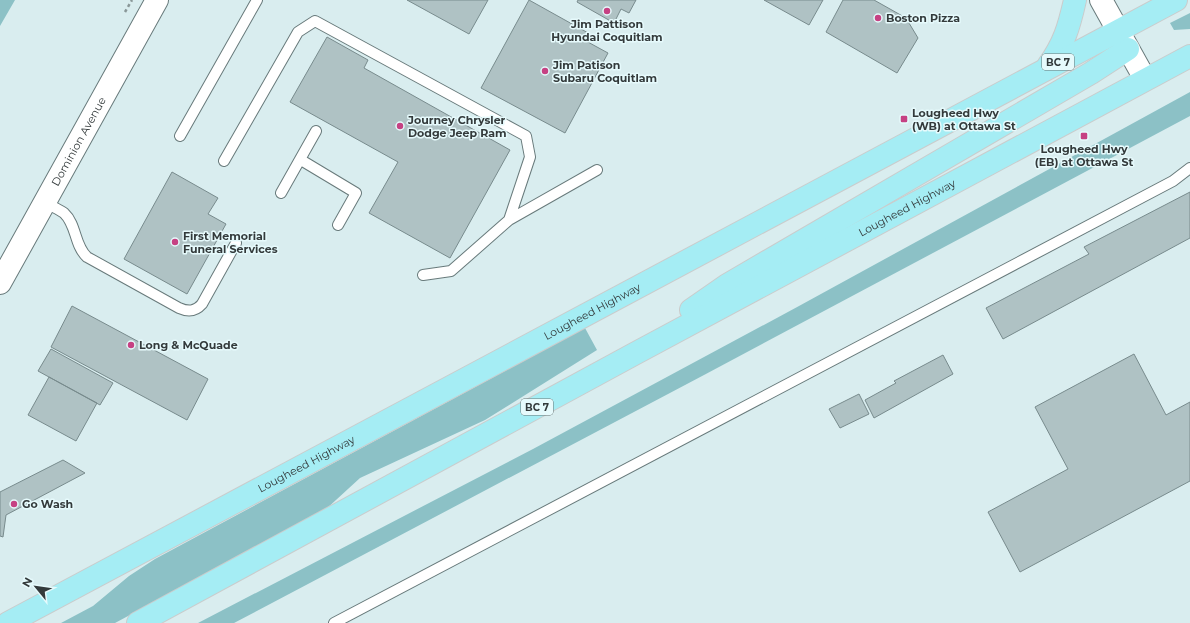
<svg xmlns="http://www.w3.org/2000/svg" width="1190" height="623" font-family="Montserrat,sans-serif">
	<rect width="100%" height="100%" fill="#d9edef"/>
	<!-- green -->
	<path fill="#8cc1c6" d="M0,0H15L0,26Z
		M1190,13V29L1174,30L1170,23Z
		M1190,92V116L704,375L234,623H198L533,449L799,306Z
		M585,328L597,350L485,420L360,478L324,511L115,623H61L93,606L129,576L155,559Z"/>
	<!-- building -->
	<path fill="#afc2c4" stroke="#788b8d" d="M407,0H488L469,34Z
		M529,0L590,34L586,41L608,53L565,133L481,88Z
		M578,0H636L629,13L621,9L614,23L577,2Z
		M764,0H823L809,25Z
		M843,0H874L906,18L918,38L897,73L826,32Z
		M327,37L368,60L364,68L510,150L450,258L369,213L398,162L290,102Z
		M172,172L218,198L208,214L226,224L187,294L124,259Z
		M1190,192V238L1003,339L986,308L1089,254L1084,247Z
		M72,306L208,379L187,420L51,347Z
		M51,349L113,383L100,405L38,371Z
		M1134,354L1166,415L1190,402V481L1020,572L988,512L1068,469L1035,407Z
		M943,355L953,374L874,418L865,400L896,383L894,381Z
		M49,377L97,403L76,441L28,415Z
		M859,394L869,414L840,428L829,409Z
		M63,460L85,473L6,515L3,537L0,536V492Z"/>
	<g fill="none" stroke-linecap="round" stroke-linejoin="round">
		<!-- service casing -->
		<g stroke="#687a7b" stroke-width="12">
			<path id="service" d="M180,136L257,0
				M301,160L356,193L338,225
				M224,161L298,32L315,21L526,136L530,157L509,220
				M281,193L316,131
				M45,202C51,206 58,209 64,213C77,225 74,245 87,257L179,308C188,312 195,312 202,304L236,243
				M423,275L451,271L509,220L597,170
				M334,623L1173,181L1190,168"/>
		</g>
		<!-- tertiary casing -->
		<g stroke="#687a7b" stroke-width="24">
			<g id="tertiary">
				<path d="M1101,0L1145,79"/>
				<path id="s1" d="M0,283L157,0"/>
			</g>
		</g>
		<!-- primary casing -->
		<g stroke="#cacccc" stroke-width="24">
			<g id="primary">
				<path d="M1048,66C1064,44 1069,27 1075,0"/>
				<path d="M691,310L727,285L1091,73L1128,49"/>
				<path id="s2" d="M8,623L1176,0"/>
				<path id="s3" d="M138,623L636,353L1190,56"/>
			</g>
		</g>
		<!-- path -->
		<path stroke="#899798" stroke-width="2.5" stroke-dasharray="3 3" stroke-linecap="butt" d="M125,12L132,0"/>
		<!-- service -->
		<use href="#service" stroke="#fff" stroke-width="10"/>
		<!-- tertiary -->
		<use href="#tertiary" stroke="#fff" stroke-width="22"/>
		<!-- primary -->
		<use href="#primary" stroke="#a5edf4" stroke-width="22"/>
	</g>
	<!-- markers -->
	<g fill="#c64183" stroke="#e6fafc" stroke-width="1.5">
		<circle cx="607" cy="11" r="4"/>
		<circle cx="878" cy="18" r="4"/>
		<circle cx="545" cy="71" r="4"/>
		<rect x="900" y="115" width="8" height="8" rx="2"/>
		<circle cx="400" cy="126" r="4"/>
		<rect x="1080" y="132" width="8" height="8" rx="2"/>
		<circle cx="175" cy="242" r="4"/>
		<circle cx="131" cy="345" r="4"/>
		<circle cx="14" cy="504" r="4"/>
	</g>
	<g text-anchor="middle" stroke-width="3" stroke-linejoin="round" paint-order="stroke">
		<!-- shield labels -->
		<g fill="#e6fafc" stroke="#697475" stroke-width="1">
			<rect x="1042" y="54" width="32" height="16" rx="3"/>
			<rect x="521" y="399" width="32" height="16" rx="3"/>
		</g>
		<g font-size="10" font-weight="bold" fill="#333a3b">
			<text x="1058" y="66">BC 7</text>
			<text x="537" y="411">BC 7</text>
		</g>
		<!-- poi labels -->
		<g font-size="11" font-weight="bold" fill="#333a3b" stroke="#e6fafc" text-anchor="start">
			<text x="886" y="22">Boston Pizza</text>
			<text x="607" y="28" text-anchor="middle">Jim Pattison<tspan x="607" dy="13">Hyundai Coquitlam</tspan></text>
			<text x="553" y="69">Jim Patison<tspan x="553" dy="13">Subaru Coquitlam</tspan></text>
			<text x="912" y="117">Lougheed Hwy<tspan x="912" dy="13">(WB) at Ottawa St</tspan></text>
			<text x="408" y="124">Journey Chrysler<tspan x="408" dy="13">Dodge Jeep Ram</tspan></text>
			<text x="1084" y="153" text-anchor="middle">Lougheed Hwy<tspan x="1084" dy="13">(EB) at Ottawa St</tspan></text>
			<text x="183" y="240">First Memorial<tspan x="183" dy="13">Funeral Services</tspan></text>
			<text x="139" y="349">Long &amp; McQuade</text>
			<text x="22" y="508">Go Wash</text>
		</g>
		<!-- street labels -->
		<g font-size="11" fill="#333a3b" stroke="#e6fafc">
			<text dy="4" stroke="none"><textPath href="#s1" startOffset="162">Dominion Avenue</textPath></text>
			<text dy="4" stroke="none"><textPath href="#s3" startOffset="874">Lougheed Highway</textPath></text>
			<text dy="4" stroke="none"><textPath href="#s2" startOffset="662">Lougheed Highway</textPath></text>
			<text dy="4" stroke="none"><textPath href="#s2" startOffset="338">Lougheed Highway</textPath></text>
		</g>
	</g>
	<!-- north arrow -->
	<g transform="translate(36 587) rotate(299)" stroke="#e6fafc" stroke-width="3" paint-order="stroke">
	<path d="M0-3L7 15L0 10L-7 15Z" fill="#333a3b"/>
	<text y="-6" font-size="11" font-weight="bold" text-anchor="middle" fill="#333a3b">N</text>
	</g>
</svg>
